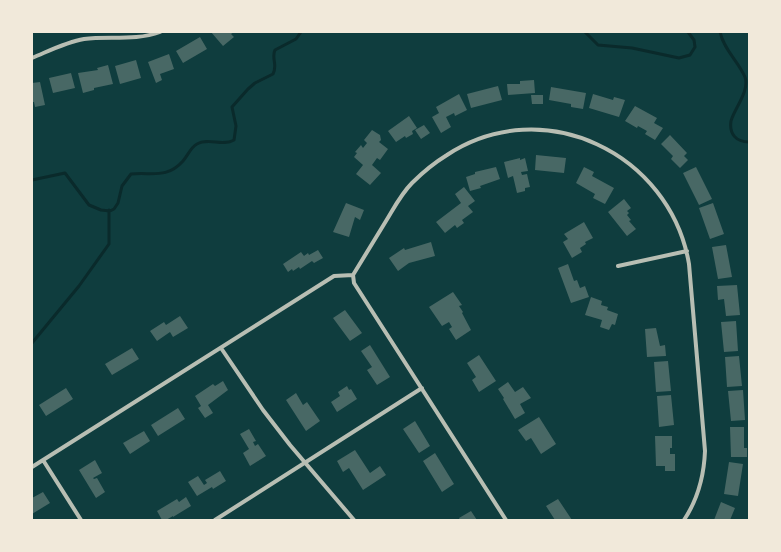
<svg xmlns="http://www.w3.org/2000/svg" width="781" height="552" font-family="'Fira Sans Condensed',sans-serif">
	<rect width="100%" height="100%" fill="#0f3d3e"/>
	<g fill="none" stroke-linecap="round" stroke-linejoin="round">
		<!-- stream -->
		<path stroke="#0a2a2b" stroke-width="3" d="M585,32L598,45L632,48L679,58L690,55L695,47L694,40L688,32
			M720,32C724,50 738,61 745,77C750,91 734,109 731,121C729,134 736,142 749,142
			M32,180L65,173L89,205L101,210L110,211L114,209L118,203L122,186L131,174C152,172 167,179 183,161C188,155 191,147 197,144C209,137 222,147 234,140L236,126L232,107L248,89L255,83L273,74C278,65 271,58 275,50L296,39L301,32
			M32,343L79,286L109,244V210"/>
	</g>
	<!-- building -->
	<path fill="#486865" d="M211,32H234L231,34L234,37L223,46Z
		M200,37L207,49L183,63L176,51Z
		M169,54L174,69L160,74L162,80L156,83L148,62Z
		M136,60L141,78L120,84L115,66Z
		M108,65L113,84L94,88V90L83,93L78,73L98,70L97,68Z
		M71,73L75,88L53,93L49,78Z
		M534,80L535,93L508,95L507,84H520V81Z
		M40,82L45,105L35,107L34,102H32V83Z
		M498,86L502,100L471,108L467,94Z
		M551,87L586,93L583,109L571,107V104L549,100Z
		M459,94L467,110L455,116L454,113L446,117L451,127L441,133L432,117L439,113L436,107Z
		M593,94L613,100L614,97L625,100L619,117L589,108Z
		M531,95H543V104H532Z
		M635,106L657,118L654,123L663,128L655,140L645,134L647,131L638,126L637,128L625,121Z
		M409,116L417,128L412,131L413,134L406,138L405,136L396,142L388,131Z
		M424,125L430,133L421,139L415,130Z
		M372,130L380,135L381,140L379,142L388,149L380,160L377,158L372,165L381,173L370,185L356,174L363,165L354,157L357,153L355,152L361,145L363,148L367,143L364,140Z
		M670,135L687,153L684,156L688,160L680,168L671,159L673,156L661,144Z
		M536,155L566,158L564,173L535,170Z
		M520,158V160L525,158L528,171L521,172L522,175L527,174L530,187L525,188V191L517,193L513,176L508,178L504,162Z
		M496,167L500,179L480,186L481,188L470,191L466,177L475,174V172Z
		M584,167L594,172L592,176L614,188L605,204L593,198L595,194L576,183Z
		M696,167L712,199L699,205L683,173Z
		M464,187L475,201L468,206L473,212L462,220L464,223L457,228L455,225L445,233L436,222L461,203L455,194Z
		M624,199L631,208L627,211L629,213L627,215L631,220L629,221L636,229L627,236L608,212Z
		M346,203L364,210L360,220L355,217L349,237L333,232Z
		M713,203L724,234L710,239L699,208Z
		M584,222L593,238L585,242L586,244L580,248L582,252L572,258L563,242L568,239L564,234Z
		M431,242L435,256L409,263L398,271L389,258L404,248L405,250Z
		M726,245L732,277L718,279L712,247Z
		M318,250L323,258L314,263L312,261L300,269L299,267L293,271L292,269L288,272L283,264L301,252L304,256L308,253L309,255Z
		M568,264L574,281L577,280L580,288L585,286L589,297L571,303L558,268Z
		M737,285L740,315L726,316L724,299L718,300L717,286Z
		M453,292L462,305L459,306L463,312L462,313L471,330L456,340L449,329L452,327L449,322L442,326L429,307Z
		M591,297L602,301L601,305L608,307L607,310L618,314L615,325L612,324L609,330L600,327L602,320L585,315Z
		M345,310L362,333L350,341L333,318Z
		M180,316L188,328L173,337L170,332L157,341L150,331L164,322L166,325Z
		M736,321L738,351L724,352L721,322Z
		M656,328L660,346L665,345L666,356L647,357L645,329Z
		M370,345L390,377L377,385L367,370L372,367L361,351Z
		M132,348L139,359L112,375L105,364Z
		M479,355L496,381L479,392L472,380L476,377L467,363Z
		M739,356L742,386L727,387L725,357Z
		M668,361L671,391L656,392L654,362Z
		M223,381L228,390L208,405L213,413L205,418L198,408L201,406L195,396L213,384L215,386Z
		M508,382L515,392L523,387L531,398L520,404L525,413L515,419L503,399L504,398L498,389Z
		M347,386L349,390L351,389L357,399L337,412L331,402L340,396L338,392Z
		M66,388L73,399L46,416L39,405Z
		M743,390L745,420L731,421L728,391Z
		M296,393L303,405L307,402L320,421L306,431L286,400Z
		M671,395L674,425L659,427L657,396Z
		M178,408L185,419L158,436L151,425Z
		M539,417L556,444L541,454L531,438L526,441L518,430Z
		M415,421L430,446L419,453L403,429Z
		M730,427H744V448H747V457H731Z
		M249,429L256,441L253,442L255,446L258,444L266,456L250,466L243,453L249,449L240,434Z
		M144,431L150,441L130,454L123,443Z
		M655,436H672V448H670V454H675V471H665V466H656Z
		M355,450L370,473L380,466L386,475L363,490L349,468L343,472L337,461Z
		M435,453L454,484L442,492L423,461Z
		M95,460L102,473L93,478L94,479L97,478L105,492L96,498L79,470Z
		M729,462L743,464L738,496L724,494Z
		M220,471L226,481L213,489L212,487L197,496L188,482L198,476L204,485L207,483L205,480Z
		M43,492L50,503L32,514V498Z
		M186,497L191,506L173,517V516L166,520H162L157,511L177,499L179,502Z
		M558,499L572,520H555L546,506Z
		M721,502L735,508L730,520H714Z
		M471,511L477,520H460L459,518Z"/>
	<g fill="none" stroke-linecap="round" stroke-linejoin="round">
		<!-- minor -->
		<path stroke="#b8beb3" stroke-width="4" d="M32,58C49,51 66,42 84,39C109,36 136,41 160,32
			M618,266L687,251
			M353,275L354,283L506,520
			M221,348L263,410L290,445L354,520
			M43,460L81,520
			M32,467L334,276L353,275C364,257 375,239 386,221C394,208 401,194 412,183C422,173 434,163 447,155C543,92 670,153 689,264L705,451C704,476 698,499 684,520
			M215,520L422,388"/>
	</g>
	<!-- border -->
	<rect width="781" height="552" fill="none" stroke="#f1e9da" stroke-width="66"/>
</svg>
